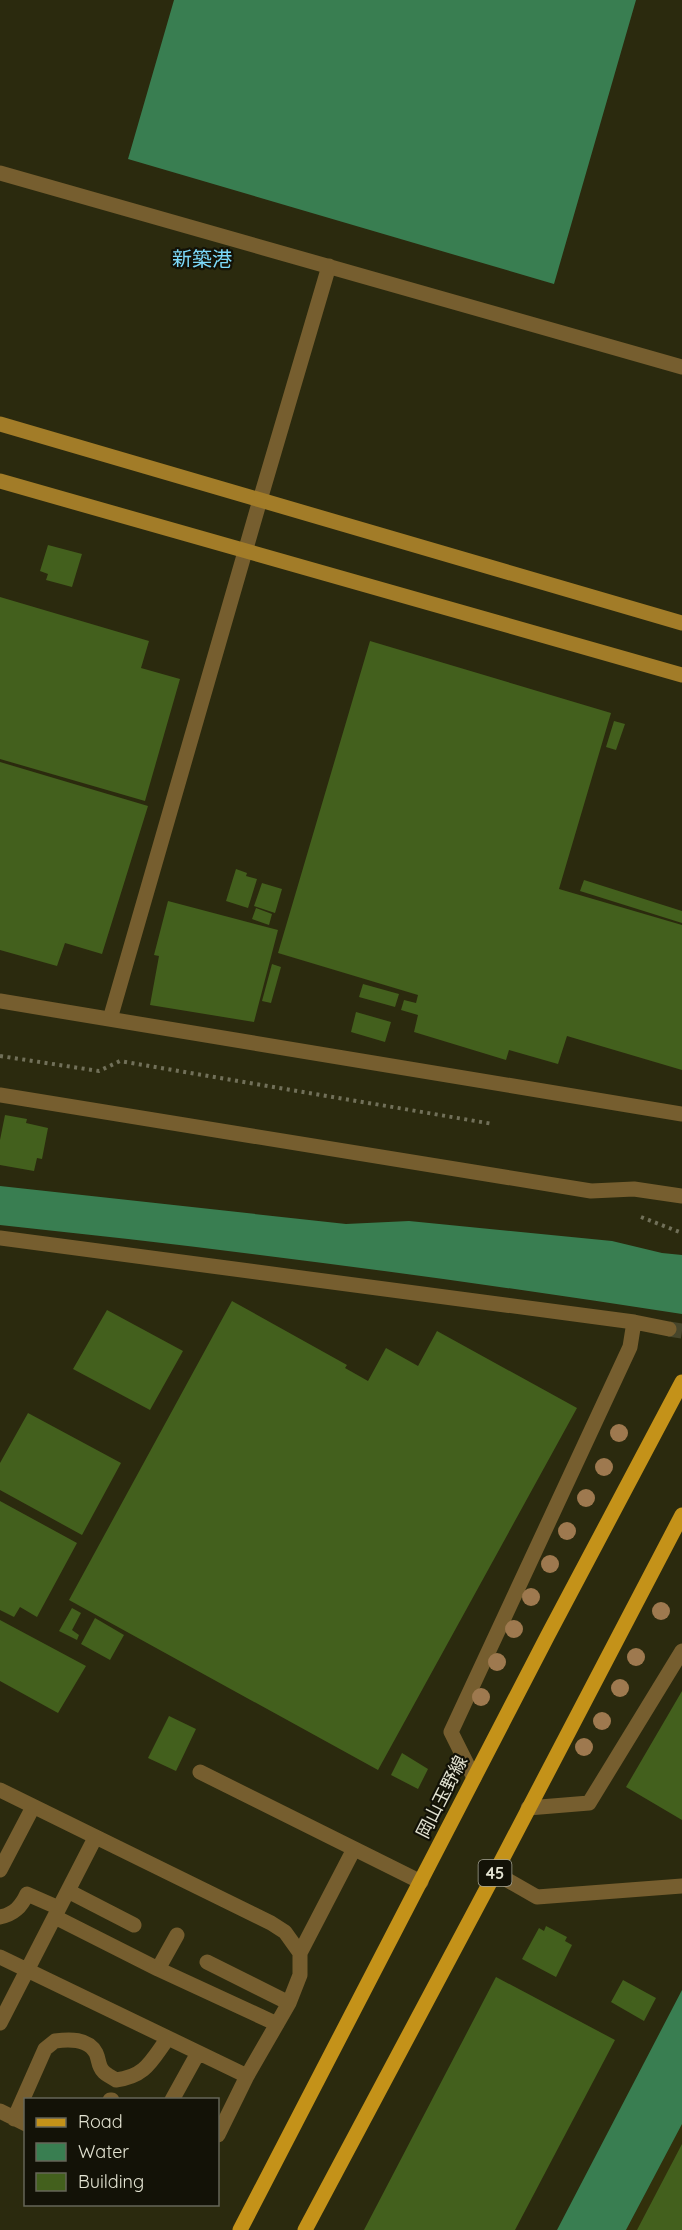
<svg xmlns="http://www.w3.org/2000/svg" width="682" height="2230" font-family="Quicksand,'Noto Sans JP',sans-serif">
	<rect width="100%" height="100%" fill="#2b2a0e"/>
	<!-- built -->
	<path fill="#32300b" d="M682,2124V2230H626Z"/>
	<!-- water -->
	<path fill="#397e51" d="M174,0H636L554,284L128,159Z
		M0,1186L346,1224L409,1221L612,1241L662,1253L682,1255V1314C456,1279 228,1249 0,1225Z
		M682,1990V2124L626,2230H557Z"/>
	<!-- building -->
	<path fill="#43601d" d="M48,545L82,554L72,587L46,580L48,574L40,571Z
		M0,597L149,641L141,668L180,679L145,801L0,759Z
		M370,641L611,713L559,889L682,925V1070L567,1036L558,1064L509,1050L506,1060L414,1032L418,1015L401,1010L404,1000L416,1003L418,995L278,953Z
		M614,721L625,724L616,750L606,747Z
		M0,762L148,806L102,954L65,943L57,966L0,950Z
		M236,869L247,873L246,876L257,879L248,908L226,901Z
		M584,880L682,911V923L580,891Z
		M262,883L282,889L275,913L254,906Z
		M168,901L278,930L254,1022L150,1005L159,956L154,955Z
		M256,908L272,914L269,925L252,919Z
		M272,964L281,967L271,1003L262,1001Z
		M363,984L399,994L395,1007L359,997Z
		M356,1012L391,1022L385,1042L351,1032Z
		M5,1115L27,1119L26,1123L48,1128L42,1159L37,1158L34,1171L0,1165V1140Z
		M232,1301L347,1365L345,1368L368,1381L386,1348L418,1366L437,1331L577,1408L378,1770L69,1600Z
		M107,1310L183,1351L150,1410L73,1369Z
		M28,1413L121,1463L82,1535L0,1490V1463Z
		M0,1501L77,1543L37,1617L20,1607L14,1617L0,1610Z
		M72,1608L81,1613L72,1630L79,1635L77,1640L59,1631Z
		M95,1618L124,1635L110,1660L81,1644Z
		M0,1620L86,1666L58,1713L0,1681Z
		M682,1691V1820L626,1787Z
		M169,1716L196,1729L176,1771L148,1758Z
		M402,1753L428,1769L418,1789L391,1775Z
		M546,1926L567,1937L565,1941L572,1945L556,1977L522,1959L539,1928L544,1931Z
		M496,1977L615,2040L515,2230H364Z
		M623,1980L656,1998L644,2021L611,2002Z
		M682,2144V2230H637Z"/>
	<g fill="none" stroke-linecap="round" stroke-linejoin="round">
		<!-- street-tunnel -->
		<path stroke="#47462b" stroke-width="15" stroke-dasharray="15 8" stroke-linecap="butt" d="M669,1329L682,1331"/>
		<!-- path -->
		<path stroke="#717059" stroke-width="4" stroke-dasharray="3 4.5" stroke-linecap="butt" d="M0,1056L99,1071L120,1061L493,1124
			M641,1217L682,1233"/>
		<!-- lane -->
		<path stroke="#765e2f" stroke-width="15" d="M0,173L682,367
			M260,500L329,266
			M200,1772L421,1882
			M0,1790L271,1923L285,1932L300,1953V1975L289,2003L247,2076L218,2135
			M0,1870L33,1807
			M68,1891L134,1925
			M0,1917C14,1914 21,1907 27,1894L59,1908
			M55,1917L158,1969L277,2024
			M300,1953L354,1849
			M0,1957L247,2076
			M207,1962L289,2003
			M158,1969L177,1935
			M0,2023L95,1838
			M110,2100H112
			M172,2100L198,2053
			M0,2111L26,2124
			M14,2119L41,2058L45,2049L55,2041C69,2039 88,2038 96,2053C99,2059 98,2066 103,2071C106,2075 112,2077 116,2080C146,2076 151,2061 168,2038"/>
		<!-- street -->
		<path stroke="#765e2f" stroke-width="15" d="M0,1001L682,1114
			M110,1019L260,500
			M0,1095L591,1191L634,1189L682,1196
			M0,1238L634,1322L669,1329
			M474,1778L451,1732L630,1347L634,1322
			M528,1808L589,1803L682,1651
			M495,1873L537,1897L682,1886"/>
		<!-- secondary -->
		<path stroke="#a27c28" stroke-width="15" d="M0,424L682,623
			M0,481L682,675"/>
		<!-- primary -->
		<path stroke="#c49219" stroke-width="15" d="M240,2230L548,1635L682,1382
			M305,2230L495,1873L682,1515"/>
	</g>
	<!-- trees -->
	<g fill="#9e794f">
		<circle cx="619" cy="1433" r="9"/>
		<circle cx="604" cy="1467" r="9"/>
		<circle cx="586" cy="1498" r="9"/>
		<circle cx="567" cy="1531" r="9"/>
		<circle cx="550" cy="1564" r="9"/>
		<circle cx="531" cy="1597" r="9"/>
		<circle cx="661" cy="1611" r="9"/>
		<circle cx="514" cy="1629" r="9"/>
		<circle cx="636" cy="1657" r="9"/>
		<circle cx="497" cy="1662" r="9"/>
		<circle cx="620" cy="1688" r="9"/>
		<circle cx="481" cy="1697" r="9"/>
		<circle cx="602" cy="1721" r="9"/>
		<circle cx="584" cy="1747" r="9"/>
	</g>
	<g text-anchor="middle" stroke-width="4.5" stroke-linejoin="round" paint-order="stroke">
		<!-- shield labels -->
		<rect fill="#131207" stroke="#a5a495" stroke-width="1.5" x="478.5" y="1860" width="33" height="26" rx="4.5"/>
		<g font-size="16" font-weight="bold" fill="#e3e3d2">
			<text x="495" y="1879">45</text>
		</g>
		<!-- street labels -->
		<g font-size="18" fill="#e3e3d2" stroke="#131207">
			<text transform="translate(442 1797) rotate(-63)" y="6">岡山玉野線</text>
		</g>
		<!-- neighbourhood labels -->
		<g font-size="20" fill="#7ddafb" stroke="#131207">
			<text x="202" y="266">新築港</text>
		</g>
	</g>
	<!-- legend -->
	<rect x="24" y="2098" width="195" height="108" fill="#131207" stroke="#666658" stroke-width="1.5"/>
	<rect x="36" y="2118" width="30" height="9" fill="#c49219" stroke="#666658" stroke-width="1.5"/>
	<text x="78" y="2128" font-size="18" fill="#e3e3d2">Road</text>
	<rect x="36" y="2143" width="30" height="18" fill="#397e51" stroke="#666658" stroke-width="1.5"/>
	<text x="78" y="2158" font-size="18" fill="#e3e3d2">Water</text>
	<rect x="36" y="2173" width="30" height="18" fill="#43601d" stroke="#666658" stroke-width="1.5"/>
	<text x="78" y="2188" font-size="18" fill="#e3e3d2">Building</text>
</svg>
